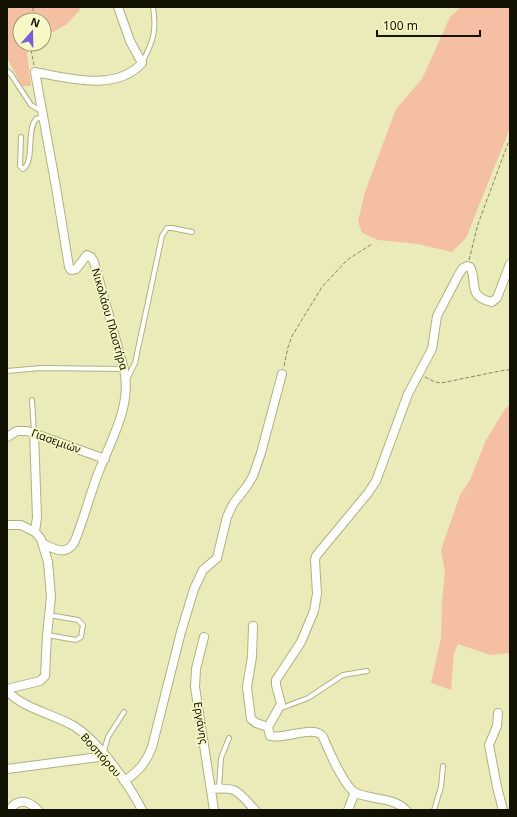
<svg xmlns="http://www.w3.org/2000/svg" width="517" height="817" font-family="'Noto Sans',sans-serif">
	<rect width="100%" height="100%" fill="#eaebb9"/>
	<!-- green -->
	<path fill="#f5bfa4" d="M7,7H79L80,10L67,24L44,37V20H20V44H35L27,53L31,86H22L7,58Z
		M461,7H510V128L466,238L452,252L418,244L378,240L362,233L358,221L365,192L396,109L422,79L450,17Z
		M510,404V653L490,655L458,644L454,653L451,690L431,683L441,638L442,601L445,572L441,550L460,495L470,480L486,440L505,409Z"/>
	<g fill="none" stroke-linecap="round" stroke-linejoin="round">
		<!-- service casing -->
		<g stroke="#b0b181" stroke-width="6">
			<path id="service" d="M142,63C153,41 157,32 153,7
				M7,71L10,73L31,105L43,112
				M21,137L20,166L23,169C35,161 26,131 36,119L43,117
				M7,371L41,368L124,369
				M126,381L135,363L162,236L167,228H172L192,232
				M32,400L34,432
				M47,635L76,640L81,637L83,625L78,620L49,615
				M279,709L308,698L343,675L367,671
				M103,754L108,737L124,712
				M219,788L221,758L229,738
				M434,810L441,787L443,766"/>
		</g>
		<!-- minor casing -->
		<g stroke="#b0b181" stroke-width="10">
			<path id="minor" d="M34,432L37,517L35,532
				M7,437L17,431H27L105,459
				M7,525H21L35,532L41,539L48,562L51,597L47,635L45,676L40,681L7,689
				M43,544C55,549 65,556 74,543C84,519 90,494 99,471C112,438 132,405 124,369L94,262L91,257L87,255L76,269L71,270L69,267L56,187L35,72C68,78 116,92 142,63L130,41L118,7
				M253,626L252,657L247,687L251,719L256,723L268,727
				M204,637L196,669L195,687L214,810
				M7,691C25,709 50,713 72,725C97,739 129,784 142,810
				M498,713L497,726L489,745L497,787L503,810
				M7,769L99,757L103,754
				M124,781C138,772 146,763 152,747L181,632L194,589L203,570L217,558L227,517L233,504L247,486L253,476L261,453L282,374
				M211,789C239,787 237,791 255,810
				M9,810C18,798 28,800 38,810
				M348,810L355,792
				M406,810C393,797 372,800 356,793C345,788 328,749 323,737C315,724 284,740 270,736L268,727L281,704L276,685V680L301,642L314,611L317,594L315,560L316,556L368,493L376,481L408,394L432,349L437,316L459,274L463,268L467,266L470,267C478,280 466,297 492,302L497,298L510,264"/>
		</g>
		<!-- path -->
		<path stroke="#868664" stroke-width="1" stroke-dasharray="4 2" stroke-linecap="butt" d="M33,7V20
			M30,44L34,65
			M469,260L478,224L510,138
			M284,366L288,347L292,336L322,287L347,260L372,244
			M425,377L435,382L441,383L505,370H510"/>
		<!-- service -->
		<use href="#service" stroke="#fff" stroke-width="4"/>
		<!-- minor -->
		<use href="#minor" stroke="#fff" stroke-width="8"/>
	</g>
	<g text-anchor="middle" stroke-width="3.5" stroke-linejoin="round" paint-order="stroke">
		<!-- street labels -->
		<g font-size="11" fill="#121202" stroke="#f7f8c6">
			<text transform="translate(110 319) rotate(74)" y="4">Νικολάου Πλαστήρα</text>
			<text transform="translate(56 441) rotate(20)" y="4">Γιασεμιών</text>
			<text transform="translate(201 723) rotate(81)" y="4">Εργάνης</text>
			<text transform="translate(101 755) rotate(48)" y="4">Βοσπόρου</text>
		</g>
	</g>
	<!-- border -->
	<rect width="517" height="817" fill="none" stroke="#121202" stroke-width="16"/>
	<!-- north arrow -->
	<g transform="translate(32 32) rotate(20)"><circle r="19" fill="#f7f8c6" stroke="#9b9c78"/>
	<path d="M0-3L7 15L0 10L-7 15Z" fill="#775fda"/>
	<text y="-6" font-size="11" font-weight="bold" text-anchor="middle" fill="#121202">N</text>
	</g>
	<!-- scale -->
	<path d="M377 30v6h103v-6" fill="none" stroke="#121202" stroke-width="2"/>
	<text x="383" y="30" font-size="12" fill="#121202" stroke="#f7f8c6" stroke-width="3" paint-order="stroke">100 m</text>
</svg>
